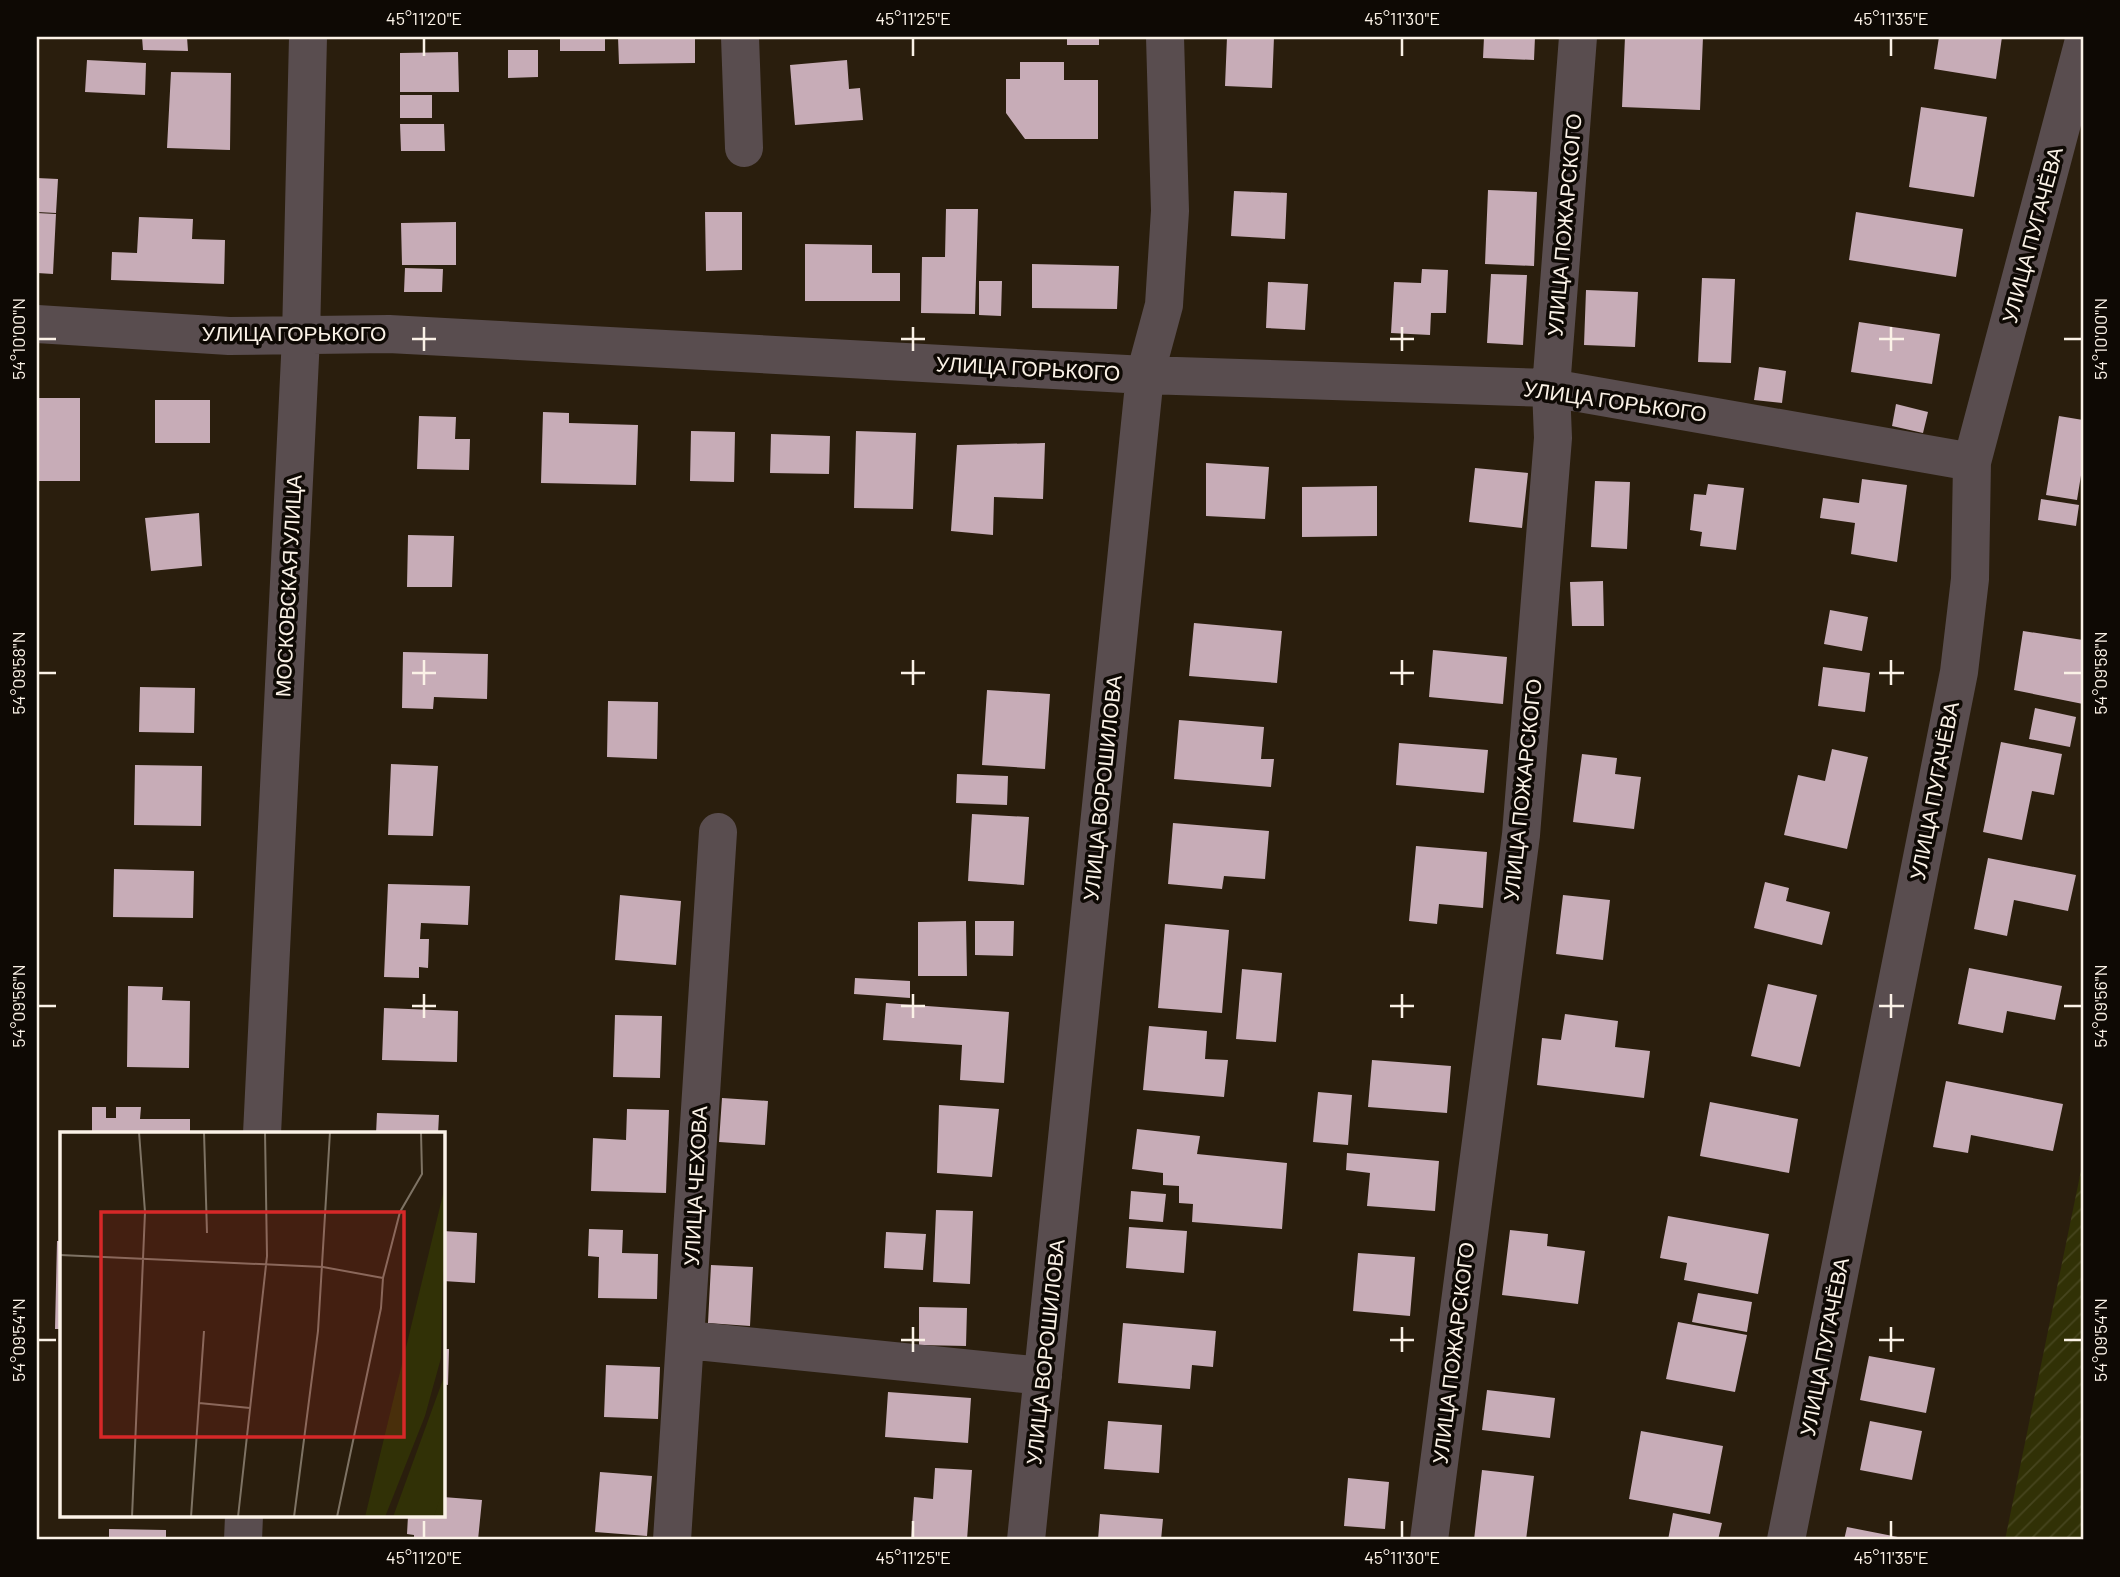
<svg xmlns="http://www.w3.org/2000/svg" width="2120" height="1577" font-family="Barlow,sans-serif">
	<defs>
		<pattern id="garden-furrows" width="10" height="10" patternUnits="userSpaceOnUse" patternTransform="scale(1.75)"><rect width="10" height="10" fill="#313106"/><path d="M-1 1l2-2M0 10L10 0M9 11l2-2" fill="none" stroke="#46451e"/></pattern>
	</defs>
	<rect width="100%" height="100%" fill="#2a1e0d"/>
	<!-- garden -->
	<path fill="url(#garden-furrows)" d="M2083,1161V1540H2005Z"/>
	<!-- building -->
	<path fill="#c7acb7" d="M142,37H187L188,51L143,50Z
		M560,37H605V51H560Z
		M618,37H695V63L619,64Z
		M1067,37H1099V45H1067Z
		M1227,37H1274L1272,88L1225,86Z
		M1484,37H1535L1534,60L1483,58Z
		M1625,37H1703L1700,110L1622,107Z
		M1939,37H2002L1996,79L1934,69Z
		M508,50H538V77L508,78Z
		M458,52L459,92H400V53Z
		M87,60L146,63L145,95L85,92Z
		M847,60L849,89L860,88L863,120L795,125L790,65Z
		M1020,62H1064V80H1098V139H1025L1006,113V79H1020Z
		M171,72L231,73L230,150L167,148Z
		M400,95H432V118H400Z
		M1921,107L1987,117L1974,197L1909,187Z
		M400,124H444L445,151H401Z
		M37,178L58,179L56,213L37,212Z
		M1488,190L1537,192L1534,266L1485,264Z
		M1234,191L1287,193L1285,239L1231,236Z
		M946,209H978L975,314L921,313L922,257H945Z
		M705,212H742V270L706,271Z
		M1856,212L1963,229L1956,277L1849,260Z
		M37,213L56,214L53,274L37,273Z
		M139,217L193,219L192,239L225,240L224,284L111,280L112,252L137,253Z
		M456,222V265H402L401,223Z
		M805,244L872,245V273H900V301H805Z
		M1032,264L1119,266L1117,309L1032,308Z
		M405,268L443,269L442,292H404Z
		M1422,269L1448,270L1446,313H1431L1430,335L1391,333L1394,282L1421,283Z
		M1491,274L1527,275L1523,345L1487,343Z
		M1702,278L1735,279L1731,363L1698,362Z
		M979,281H1002L1001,316L979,315Z
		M1268,282L1308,284L1305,330L1266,328Z
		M1586,290L1638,292L1635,347L1584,345Z
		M1859,322L1940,334L1932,384L1851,372Z
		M1759,367L1786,371L1782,403L1754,400Z
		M38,398H80V481H37Z
		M155,400H210V443H155Z
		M1896,404L1928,412L1923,433L1892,426Z
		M543,412L569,413V423L638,425L636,485L541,483Z
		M419,416L456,417L455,439H470L469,470L417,469Z
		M2059,416L2083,420V463L2077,500L2046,495Z
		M691,431L735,432L734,482L690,481Z
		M856,431L916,433L913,509L854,508Z
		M771,434L830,436L829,474L770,473Z
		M1045,443L1043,499L994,497L993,535L951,531L957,445Z
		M1206,463L1269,467L1265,519L1206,516Z
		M1475,468L1528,473L1522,528L1469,522Z
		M1862,479L1907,485L1897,562L1851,554L1855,523L1820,518L1823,498L1859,503Z
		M1595,481L1630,482L1627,549L1591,547Z
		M1708,484L1744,488L1736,550L1700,546L1702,532L1690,530L1694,494L1706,495Z
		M1377,486V536L1302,537V487Z
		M2041,499L2079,505L2076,526L2038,520Z
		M199,513L202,566L151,571L145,518Z
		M408,535L454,536L452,587H407Z
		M1603,581L1604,626H1572L1570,582Z
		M1830,610L1868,617L1862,651L1824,644Z
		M1194,623L1282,631L1277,683L1189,676Z
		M2023,631L2083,640V704L2014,690Z
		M1433,650L1507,657L1503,704L1429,697Z
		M403,652L488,654L487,699L434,697L433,709L402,708Z
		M1823,667L1870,673L1865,712L1818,706Z
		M140,687L195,688L194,733L139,732Z
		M987,690L1050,694L1045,769L982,765Z
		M608,701L658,702L657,759L607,757Z
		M2035,708L2076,717L2070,747L2029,739Z
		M1179,720L1264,727L1261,759H1274L1271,787L1174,779Z
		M2001,742L2062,754L2054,795L2032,791L2022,840L1983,832Z
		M1399,743L1488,750L1484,793L1396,785Z
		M1832,749L1868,757L1847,849L1784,835L1798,775L1825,781Z
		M1582,754L1617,758L1615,774L1641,777L1634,829L1573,822Z
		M391,764L438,766L433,836L388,835Z
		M135,765L202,766L201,826L134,825Z
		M957,774L1008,776L1007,805L956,803Z
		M972,814L1029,817L1024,885L968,881Z
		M1173,823L1269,831L1265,879L1224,876L1222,889L1168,884Z
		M1416,846L1487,852L1483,908L1439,904L1437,924L1409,921Z
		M1988,858L2076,875L2068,911L2014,900L2007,936L1974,929Z
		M114,869L194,871L193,918L113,917Z
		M1765,882L1789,888L1786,901L1830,912L1822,945L1754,928Z
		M388,884L470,886L468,925L421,923L420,939H429L428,968L419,967V978L384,977Z
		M620,895L681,901L676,965L615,960Z
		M1563,895L1610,900L1603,960L1556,954Z
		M966,921L967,976H918V922Z
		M975,921H1014L1013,956L975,955Z
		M1165,924L1229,930L1222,1013L1158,1008Z
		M1969,968L2062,986L2055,1020L2007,1011L2003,1033L1958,1024Z
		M1242,969L1282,973L1276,1042L1236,1039Z
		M855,978L910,981V998L854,994Z
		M1768,984L1817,995L1800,1067L1751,1056Z
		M128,986L163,987L162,1000L190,1001L189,1068L127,1067Z
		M886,1003L1009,1012L1004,1083L960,1080L962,1045L883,1040Z
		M384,1008L458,1011L457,1062L382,1060Z
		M1565,1014L1618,1021L1615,1047L1650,1051L1644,1098L1537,1085L1542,1038L1561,1040Z
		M615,1015L662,1016L660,1078L613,1077Z
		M1149,1026L1207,1031L1205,1059L1228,1060L1224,1097L1143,1090Z
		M1372,1060L1451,1066L1447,1113L1368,1107Z
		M1946,1081L2063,1104L2053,1151L1971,1135L1968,1153L1933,1147Z
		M1318,1092L1352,1095L1348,1145L1313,1142Z
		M722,1098L768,1101L765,1145L719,1142Z
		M1710,1102L1798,1119L1789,1173L1700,1156Z
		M939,1105L999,1109L992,1177L937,1173Z
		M92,1107H106V1118H116V1107H141L140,1119H190V1134L92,1132Z
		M627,1109L669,1110L666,1193L591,1191L593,1138L626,1140Z
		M377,1113L439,1115L438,1134H376Z
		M1137,1129L1200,1136L1197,1154L1287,1163L1282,1229L1192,1222L1193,1204L1179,1203V1186L1163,1185V1173L1132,1169Z
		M1347,1153L1439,1161L1435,1211L1367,1206L1370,1173L1346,1170Z
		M1131,1191L1166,1194L1163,1222L1129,1219Z
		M936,1210L973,1211L970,1284L933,1282Z
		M1668,1216L1769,1234L1758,1294L1684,1280L1687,1263L1660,1258Z
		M1129,1227L1187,1231L1184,1273L1126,1268Z
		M589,1229L623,1230L622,1253L658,1254L657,1299L598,1298L599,1257L588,1256Z
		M1510,1230L1548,1234L1547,1246L1585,1251L1578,1304L1502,1295Z
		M443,1231L477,1233L475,1283L443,1281Z
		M886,1232L926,1234L923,1270L884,1268Z
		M57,1241H61V1329H55Z
		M1358,1253L1415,1257L1410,1316L1353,1311Z
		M711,1265L753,1267L750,1326L708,1323Z
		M1698,1293L1752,1302L1747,1332L1692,1322Z
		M919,1307L967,1308L966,1346L919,1345Z
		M1678,1322L1747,1335L1735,1392L1666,1379Z
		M1123,1323L1216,1331L1213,1367L1192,1365L1190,1389L1118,1383Z
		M443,1349H449L448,1385L443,1384Z
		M1869,1356L1935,1368L1926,1413L1860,1400Z
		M606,1365L660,1367L658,1419L604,1417Z
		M1487,1390L1555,1398L1550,1438L1482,1430Z
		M888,1392L971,1398L968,1443L885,1437Z
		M1108,1421L1162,1425L1159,1473L1104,1469Z
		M1870,1421L1922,1431L1912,1480L1860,1470Z
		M1641,1431L1723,1446L1710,1514L1629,1499Z
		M935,1468L972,1470L967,1540H911L914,1497L933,1499Z
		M1482,1470L1534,1476L1526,1540H1474Z
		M600,1472L652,1476L647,1536L595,1532Z
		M1348,1478L1389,1482L1385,1529L1344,1526Z
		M443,1497L482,1500L478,1540H414V1535L407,1534L408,1516H443Z
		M1673,1513L1722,1523L1718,1540H1668Z
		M1100,1514L1163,1519L1161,1540H1098Z
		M1847,1527L1908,1539V1540H1844Z
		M109,1529L166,1530V1540H109Z"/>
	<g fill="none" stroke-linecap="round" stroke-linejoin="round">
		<!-- minor -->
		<path stroke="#594d4f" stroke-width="38" d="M740,37L744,148
			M37,324L229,336L389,334L1145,375L1551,388L1972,462
			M262,1134L301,337L308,37
			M687,1340L1043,1376
			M243,1540L244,1516
			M672,1540L718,832
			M1026,1540L1145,375L1164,305L1170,211L1165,37
			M1429,1540L1521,835L1553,438L1551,388L1578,37
			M1786,1540L1959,672L1970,579L1972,462L2083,44"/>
	</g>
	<!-- ticks -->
	<path fill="none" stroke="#fbf2e7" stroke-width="2.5" d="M424,38V56M913,38V56M1402,38V56M1891,38V56M424,327V351M913,327V351M1402,327V351M1891,327V351M38,339H56M412,339H436M901,339H925M1390,339H1414M1879,339H1904M2064,339H2082M424,660V685M913,660V685M1402,660V685M1891,660V685M38,673H56M412,673H436M901,673H925M1390,673H1414M1879,673H1904M2064,673H2082M424,994V1018M913,994V1018M1402,994V1018M1891,994V1018M38,1006H56M412,1006H436M901,1006H925M1390,1006H1414M1879,1006H1904M2064,1006H2082M913,1327V1352M1402,1327V1352M1891,1327V1352M38,1340H56M901,1340H925M1390,1340H1414M1879,1340H1904M2064,1340H2082M424,1521V1538M913,1521V1538M1402,1521V1538M1891,1521V1538"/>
	<g text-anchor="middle" stroke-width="7" stroke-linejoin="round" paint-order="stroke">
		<!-- street labels -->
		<g font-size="21" fill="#fbf2e7" stroke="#0e0904">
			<text transform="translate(1565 225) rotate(-85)" y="7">УЛИЦА ПОЖАРСКОГО</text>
			<text transform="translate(2033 235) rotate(-75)" y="7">УЛИЦА ПУГАЧЁВА</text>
			<text x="294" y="341">УЛИЦА ГОРЬКОГО</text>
			<text transform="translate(1028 369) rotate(3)" y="7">УЛИЦА ГОРЬКОГО</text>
			<text transform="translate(1615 402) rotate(8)" y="7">УЛИЦА ГОРЬКОГО</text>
			<text transform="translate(289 586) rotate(-87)" y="7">МОСКОВСКАЯ УЛИЦА</text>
			<text transform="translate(1103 788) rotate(-84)" y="7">УЛИЦА ВОРОШИЛОВА</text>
			<text transform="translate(1523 790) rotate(-84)" y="7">УЛИЦА ПОЖАРСКОГО</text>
			<text transform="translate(1935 791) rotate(-79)" y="7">УЛИЦА ПУГАЧЁВА</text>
			<text transform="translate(696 1186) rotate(-87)" y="7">УЛИЦА ЧЕХОВА</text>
			<text transform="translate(1825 1347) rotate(-79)" y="7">УЛИЦА ПУГАЧЁВА</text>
			<text transform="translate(1046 1352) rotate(-84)" y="7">УЛИЦА ВОРОШИЛОВА</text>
			<text transform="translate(1454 1353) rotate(-83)" y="7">УЛИЦА ПОЖАРСКОГО</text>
		</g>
	</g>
	<!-- overview -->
	<g transform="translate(60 1132)">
		<rect width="385" height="385" fill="#2a1e0d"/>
		<path d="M385,350V385H374L380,355Z" fill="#313106"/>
		<path d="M385,54L381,226L365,284L325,385H305ZM385,242V350L374,385H333Z" fill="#313106"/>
		<path fill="none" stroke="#7e7364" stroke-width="2" d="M144,0L147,101M0,123L263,135L323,146M139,271L190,276M72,385L85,80L79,0M131,385L144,199M178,385L207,124L205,0M234,385L258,199L270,0M277,385L321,176L323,146L340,80L362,42L361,0"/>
		<path fill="#d62828" fill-opacity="0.15" stroke="#d62828" stroke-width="3.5" d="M41,80H344V305H41Z"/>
		<rect width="385" height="385" fill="none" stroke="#fbf2e7" stroke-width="3.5"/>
	</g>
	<!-- border -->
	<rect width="2120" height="1577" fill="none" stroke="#0e0904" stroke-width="77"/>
	<rect x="38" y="38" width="2044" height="1500" fill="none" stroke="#fbf2e7" stroke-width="2.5"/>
	<g font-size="18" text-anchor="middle" fill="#fbf2e7">
		<text x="424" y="25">45°11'20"E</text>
		<text x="913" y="25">45°11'25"E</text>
		<text x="1402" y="25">45°11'30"E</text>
		<text x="1891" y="25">45°11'35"E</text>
		<text transform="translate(19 339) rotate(-90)" y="6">54°10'00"N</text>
		<text transform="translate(2101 339) rotate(-90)" y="6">54°10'00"N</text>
		<text transform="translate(19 673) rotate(-90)" y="6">54°09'58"N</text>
		<text transform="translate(2101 673) rotate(-90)" y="6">54°09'58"N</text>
		<text transform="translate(19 1006) rotate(-90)" y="6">54°09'56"N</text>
		<text transform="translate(2101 1006) rotate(-90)" y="6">54°09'56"N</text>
		<text transform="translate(19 1340) rotate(-90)" y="6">54°09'54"N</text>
		<text transform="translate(2101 1340) rotate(-90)" y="6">54°09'54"N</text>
		<text x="424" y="1564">45°11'20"E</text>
		<text x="913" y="1564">45°11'25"E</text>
		<text x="1402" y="1564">45°11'30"E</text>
		<text x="1891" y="1564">45°11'35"E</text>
	</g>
</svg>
